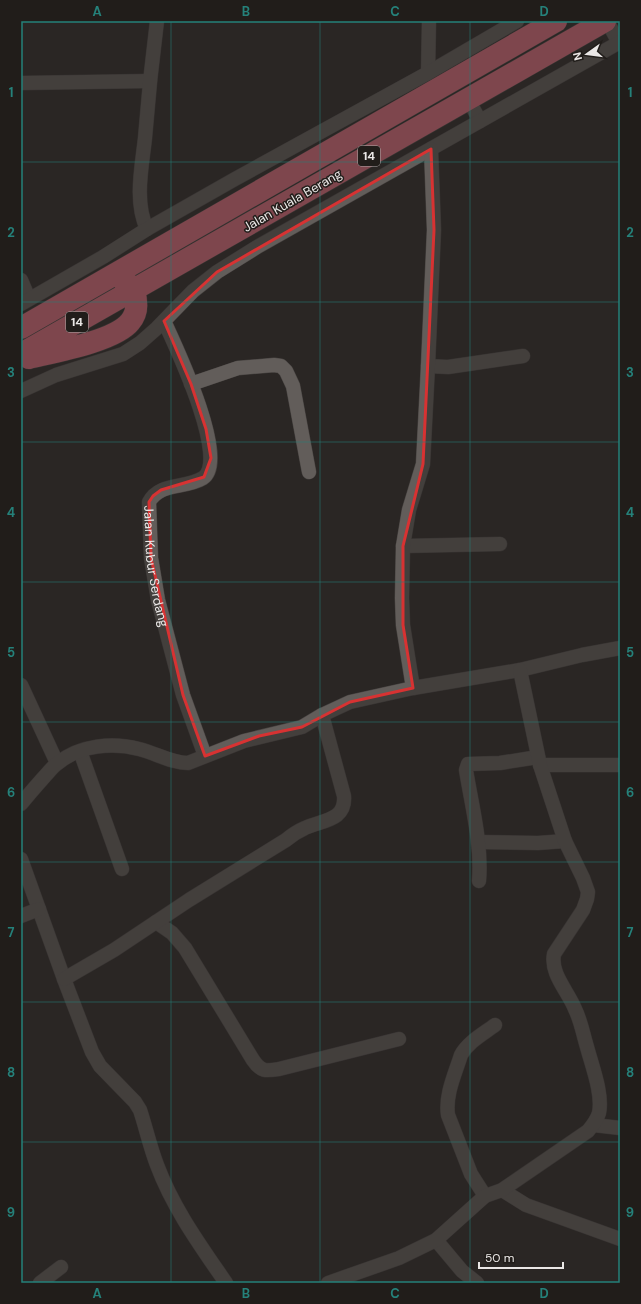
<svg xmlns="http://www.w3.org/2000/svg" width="641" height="1304" font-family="'DM Sans',sans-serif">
	<rect width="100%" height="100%" fill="#2a2624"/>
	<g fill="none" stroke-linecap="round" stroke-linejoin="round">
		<!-- street casing -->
		<g stroke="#474341" stroke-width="15">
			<g id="street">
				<path d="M607,21L619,43"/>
				<path d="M428,73L429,21"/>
				<path d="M21,83L150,81"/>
				<path d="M468,99L480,121"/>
				<path d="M147,229C134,202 142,166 145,138C148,99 152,60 157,21"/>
				<path d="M21,280L29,299"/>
				<path d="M21,304L103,257L147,229L235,179L428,73L517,21"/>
				<path id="s1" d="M164,321C175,345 230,460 203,478C185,489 160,482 149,502L151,558L158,600L183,695L205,756"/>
				<path d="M428,366L448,367L523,356"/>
				<path d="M191,384L238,368L274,365L281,366L286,371L293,386L309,472"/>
				<path d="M21,391L56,375L123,354L140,343L157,328L193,291L217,272L257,247L620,42"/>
				<path d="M403,546L500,544"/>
				<path d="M21,685L57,763"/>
				<path d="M413,688L403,625L402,598L403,546L409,510L423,464L428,366L434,230L431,149"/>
				<path d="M80,751L122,869"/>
				<path d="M540,765H620"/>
				<path d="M21,804C29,794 37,785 45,776C49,772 53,766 58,763C80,745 113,742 139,749C156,753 171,763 188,763L244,741L302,727L322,715L350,702L413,688L520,670L582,655L620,648"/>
				<path d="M478,842L538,843L565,841"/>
				<path d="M21,859L64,979L92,1052L100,1066L135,1102L140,1110C146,1128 150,1147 157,1165C173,1208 200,1245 226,1283"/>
				<path d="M479,881C482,844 472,807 466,770L468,764L500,763L538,757"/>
				<path d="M21,916L39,909"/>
				<path d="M156,922L172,933L185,948L253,1060C261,1072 266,1071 279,1069L399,1039"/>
				<path d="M64,979L114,950L189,900L286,840C292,835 298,831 305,828C322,820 346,821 344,796L322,715"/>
				<path d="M594,1125L620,1128"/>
				<path d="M502,1190L526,1205L620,1239"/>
				<path d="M485,1196L471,1174L448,1115C445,1095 455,1074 461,1055C468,1042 483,1034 495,1025"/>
				<path d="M436,1240L462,1271L477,1283"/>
				<path d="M40,1283L61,1267"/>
				<path d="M328,1283L399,1258L436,1240L485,1196L502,1190L588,1131C593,1125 597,1120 599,1113C603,1094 592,1066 587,1047C583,1034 581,1021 575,1009C568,991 550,974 554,954L583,910L587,899L588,892L583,878L565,841L540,765L520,670"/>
			</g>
		</g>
		<!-- highway casing -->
		<g stroke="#474341" stroke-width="23">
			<path id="highway" d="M21,328L556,21
				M21,354L605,21
				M29,358C54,352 115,341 130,322C135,316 137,309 136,302C136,294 132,285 124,281"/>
		</g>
		<!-- street -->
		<use href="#street" stroke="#625d5a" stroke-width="14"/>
		<!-- highway -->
		<use href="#highway" stroke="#e56d7f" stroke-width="22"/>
	</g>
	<!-- marked area -->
	<path d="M0 0H641V1304H0ZM431,149L434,230L423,464L403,546V625L413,688L350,702L302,727L259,736L205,756L183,695L151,558L149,502L153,496L161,490L204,477L211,458L206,429L191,384L164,321L217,272Z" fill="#2a2624" fill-opacity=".55" fill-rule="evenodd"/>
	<path fill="none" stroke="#d73232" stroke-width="3" stroke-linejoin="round" d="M431,149L434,230L423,464L403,546V625L413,688L350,702L302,727L259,736L205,756L183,695L151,558L149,502L153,496L161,490L204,477L211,458L206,429L191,384L164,321L217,272Z"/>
	<!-- grid -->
	<path fill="none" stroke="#25817a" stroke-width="1" stroke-opacity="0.55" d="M171,21V1283M320,21V1283M470,21V1283M21,162H620M21,302H620M21,442H620M21,582H620M21,722H620M21,862H620M21,1002H620M21,1142H620"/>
	<g text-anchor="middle" stroke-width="3" stroke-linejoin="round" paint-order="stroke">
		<!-- shield labels -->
		<g fill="#211d1a" stroke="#aeaaa9" stroke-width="1">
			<rect x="358" y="146" width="22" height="20" rx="3"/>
			<rect x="66" y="312" width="22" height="20" rx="3"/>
		</g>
		<g font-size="12" font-weight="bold" fill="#eae7e6">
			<text x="369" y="160">14</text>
			<text x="77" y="326">14</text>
		</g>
		<!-- street labels -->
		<g font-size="13" fill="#eae7e6" stroke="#211d1a">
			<text transform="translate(292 200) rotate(-30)" y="5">Jalan Kuala Berang</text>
			<text dy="5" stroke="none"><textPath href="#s1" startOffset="293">Jalan Kubur Serdang</textPath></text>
		</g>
	</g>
	<!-- border -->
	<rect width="641" height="1304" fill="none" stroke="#211d1a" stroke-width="44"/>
	<!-- north arrow -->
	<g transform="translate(587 54) rotate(256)" stroke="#211d1a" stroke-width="3" paint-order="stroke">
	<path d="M0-3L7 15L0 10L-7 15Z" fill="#eae7e6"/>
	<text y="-6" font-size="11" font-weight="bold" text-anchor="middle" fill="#eae7e6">N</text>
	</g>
	<!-- scale -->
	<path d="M479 1262v6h84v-6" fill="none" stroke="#eae7e6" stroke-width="2"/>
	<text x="485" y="1262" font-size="12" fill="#eae7e6" stroke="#211d1a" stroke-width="3" paint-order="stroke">50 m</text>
	<rect x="22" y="22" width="597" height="1260" fill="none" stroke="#25817a" stroke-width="1.5"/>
	<g font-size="13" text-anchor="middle" font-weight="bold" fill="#25817a">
		<text x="97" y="16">A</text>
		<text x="246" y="16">B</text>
		<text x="395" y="16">C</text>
		<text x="544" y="16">D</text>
		<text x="11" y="97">1</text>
		<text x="630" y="97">1</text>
		<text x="11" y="237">2</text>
		<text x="630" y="237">2</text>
		<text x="11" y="377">3</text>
		<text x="630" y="377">3</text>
		<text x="11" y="517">4</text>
		<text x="630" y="517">4</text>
		<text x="11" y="657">5</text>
		<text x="630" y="657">5</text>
		<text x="11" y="797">6</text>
		<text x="630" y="797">6</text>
		<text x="11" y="937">7</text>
		<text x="630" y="937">7</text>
		<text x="11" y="1077">8</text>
		<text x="630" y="1077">8</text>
		<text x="11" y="1217">9</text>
		<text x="630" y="1217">9</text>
		<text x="97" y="1298">A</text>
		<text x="246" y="1298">B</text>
		<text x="395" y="1298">C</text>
		<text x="544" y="1298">D</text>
	</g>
</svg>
